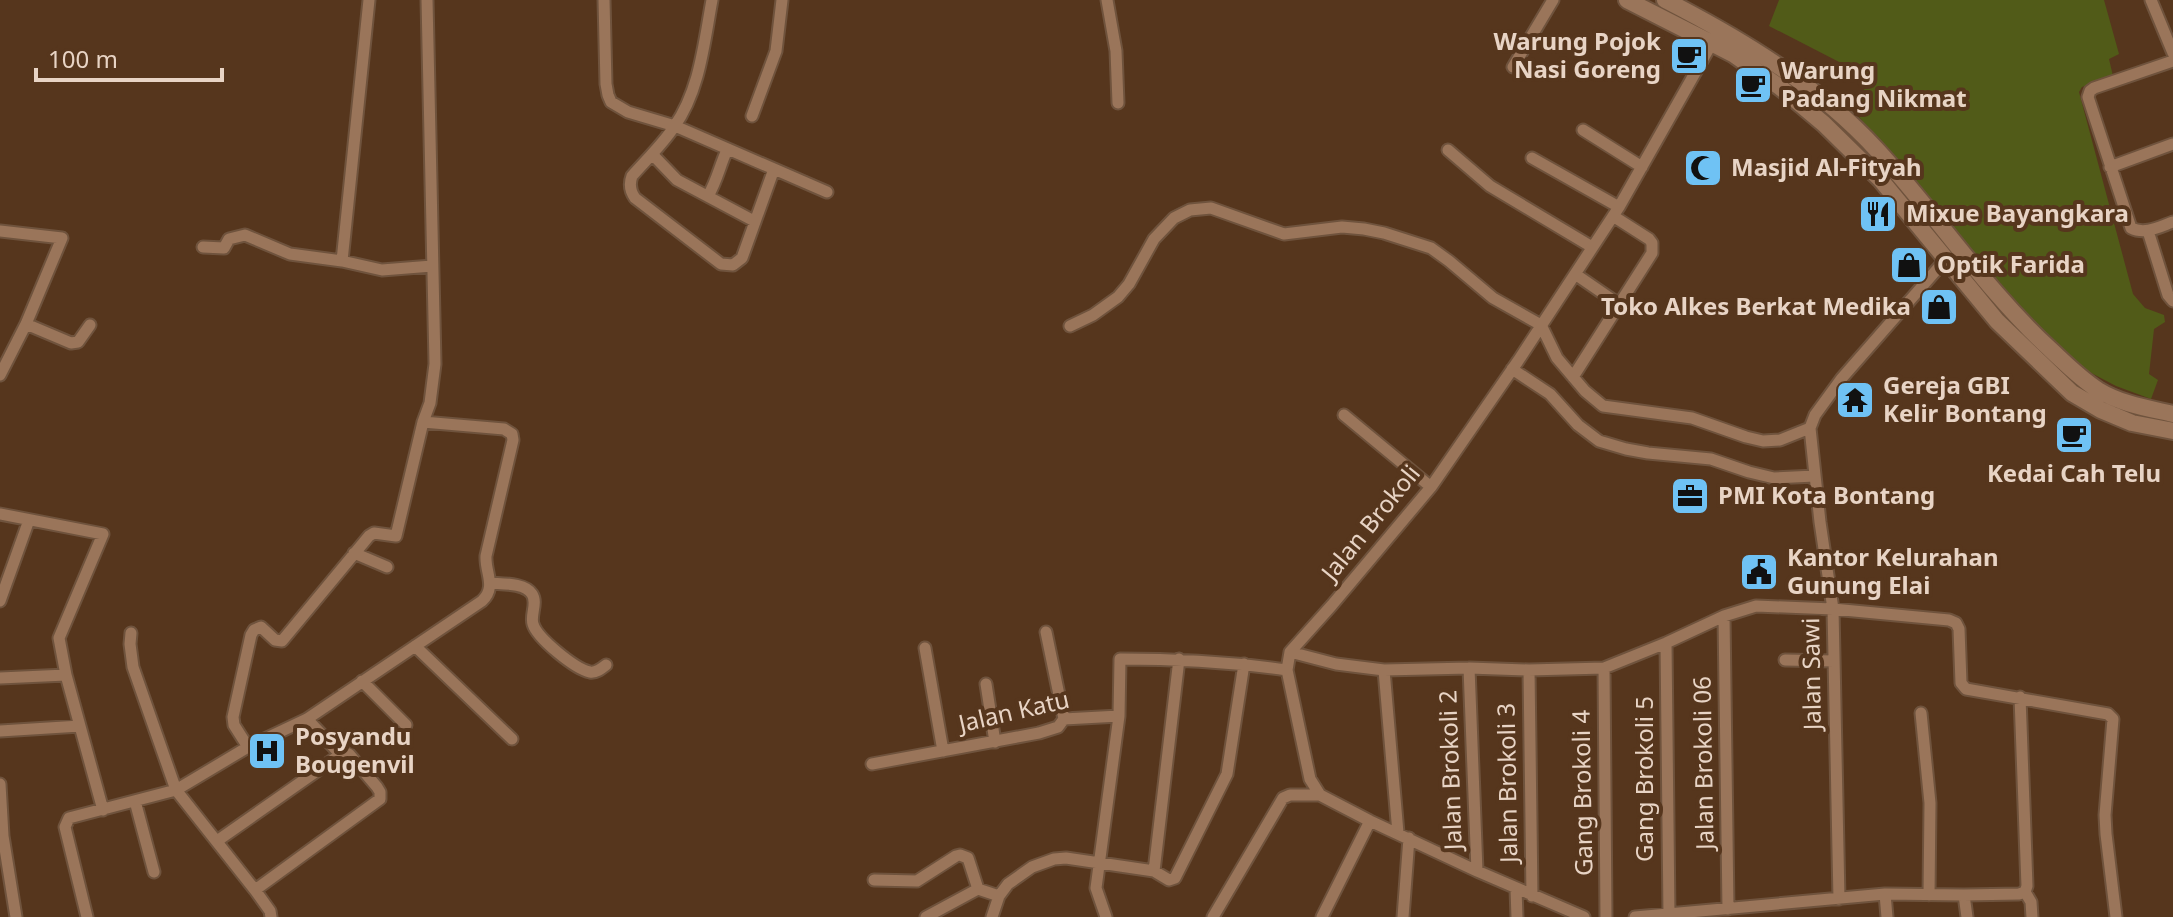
<svg xmlns="http://www.w3.org/2000/svg" width="2173" height="917" font-family="'Noto Sans',sans-serif">
	<rect width="100%" height="100%" fill="#56361d"/>
	<!-- green -->
	<path fill="#515b18" d="M1779,0H2104L2119,54L2109,59L2113,76L2082,87L2079,92L2133,294L2145,308L2164,315L2165,322L2154,329L2149,374L2158,380L2151,399L2116,386L2078,366L2029,317L1848,104L1868,86L1845,65L1769,26Z"/>
	<g fill="none" stroke-linecap="round" stroke-linejoin="round">
		<!-- street casing -->
		<g stroke="#6f533d" stroke-width="15">
			<path id="street" d="M604,0L606,84L608,95L611,102L628,112L675,126L827,192
				M712,0C704,43 700,90 674,127C662,145 646,160 632,176C629,184 630,191 635,198L721,264L733,265L742,258L774,169
				M1107,0L1116,51L1118,103
				M2151,0L2173,53
				M2173,61L2094,88L2090,91L2088,97L2131,228C2145,235 2159,227 2173,222
				M1513,67L1553,0
				M752,116L776,51L782,0
				M1583,130L1642,167
				M1448,150L1490,186L1592,247
				M652,154L677,180L754,221
				M1532,158L1619,207
				M2110,167L2173,144
				M708,196C717,181 720,165 727,150
				M0,231L62,238L26,324L0,375
				M2148,231L2168,295L2173,301
				M203,247L224,248L229,239L245,235L290,254L342,261L382,270L432,266
				M342,261L369,0
				M1575,274L1620,305
				M26,324L71,343L78,342L90,325
				M1070,326L1093,315L1118,297L1129,284L1154,239L1174,218L1190,210L1211,208L1284,234L1342,227L1364,229L1384,233L1431,248L1449,261L1493,298L1541,325L1557,358L1585,391L1603,406L1692,418L1746,437L1763,441L1780,440L1810,428
				M1512,369L1550,394L1578,425L1599,441L1626,449L1648,453L1711,459L1749,472L1774,478L1815,476
				M1573,377L1652,253V243L1649,239L1613,216
				M1344,415L1431,487
				M0,514L103,534L59,638L66,675
				M354,553L387,567
				M491,583C503,584 525,583 532,594C538,603 530,615 533,624C537,638 575,669 590,672C596,673 601,669 606,665
				M0,601L29,520
				M1724,616L1728,909
				M1046,632L1064,719
				M131,633L130,644L133,667L176,790L255,890L270,911L271,917
				M1666,643L1669,915
				M415,646L512,739
				M925,648L943,751
				M1290,652L1336,664L1384,670L1469,668L1529,670L1604,668L1666,643L1724,616L1756,606L1833,609L1949,620L1956,623L1959,629L1961,683L1966,689L2108,714L2113,719L2105,815L2106,834L2116,917
				M1785,660L1834,661
				M1469,668L1477,871
				M1604,668L1606,917
				M1384,670L1398,833
				M1529,670L1532,896
				M0,678L66,675L103,810
				M362,681L406,725
				M986,684L995,742
				M1921,713L1930,803L1929,895
				M307,719L340,754
				M0,731L80,726
				M248,747L234,725L233,717L251,635L254,630L261,627L275,640L282,641L369,536L374,533L396,536L423,422
				M872,764L1039,733L1058,727L1064,719L1119,716
				M0,784L3,836L16,917
				M135,801L154,872
				M217,841L344,752L349,754L377,787L380,792V799L255,890
				M1154,871L1179,659
				M874,880L917,881L956,856L960,855L968,858L978,889
				M1516,889L1517,917
				M2025,892L2031,902L2032,917
				M1885,894L1887,917
				M1964,895L2019,894L2025,892L2027,886L2020,697
				M1839,899L1833,609L1820,522L1810,428L1815,415L1842,378L1946,259
				M87,917L65,827L69,818L176,790L248,747L307,719L482,601C497,587 485,573 486,556L513,440L512,434L504,429L423,422L430,403L435,364L427,0
				M926,917L978,889L999,896
				M992,917L999,896L1008,884L1032,867L1054,859L1066,858L1154,871L1169,880L1175,878L1227,774L1244,664
				M1106,917L1096,888L1119,716L1120,659C1176,659 1231,662 1287,670
				M1213,917L1283,798L1290,795H1320
				M1322,917L1370,821
				M1403,917L1409,838
				M1584,917L1477,871L1370,821L1320,795L1310,779L1287,670L1290,652L1332,605L1431,487L1518,361L1619,207L1712,43
				M1635,917L1885,894L1964,895L1967,917"/>
		</g>
		<!-- secondary casing -->
		<g stroke="#6f533d" stroke-width="20">
			<path id="secondary" d="M1627,0L1733,54L1781,88L1824,124L1880,179L1997,321L2072,393L2101,410L2132,423L2173,431
				M1665,0C1743,40 1817,85 1877,150C1937,215 1986,291 2052,351C2067,365 2081,379 2098,390C2121,404 2147,408 2173,414"/>
		</g>
		<!-- street -->
		<use href="#street" stroke="#9a755a" stroke-width="11"/>
		<!-- secondary -->
		<use href="#secondary" stroke="#9a755a" stroke-width="16"/>
	</g>
	<!-- icons -->
	<defs>
		<g id="cafe-square" transform="scale(2)"><rect x="-9" y="-9" width="18" height="18" rx="4" fill="#6fc2f4" stroke="#56361d"/><path d="M-5.5-4.5H6V0H3Q3 3.5 0 3.5H-2.5Q-5.5 3.5-5.5 0ZM3-3.2v2h1.7v-2ZM-6 4.5H4V6H-6Z" fill="#111"/></g>
		<g id="mosque-square" transform="scale(2)"><rect x="-9" y="-9" width="18" height="18" rx="4" fill="#6fc2f4" stroke="#56361d"/><path d="M3.5-4.9A6 6 0 1 0 3.5 4.9A5 5 0 1 1 3.5-4.9Z" fill="#111"/></g>
		<g id="restaurant-square" transform="scale(2)"><rect x="-9" y="-9" width="18" height="18" rx="4" fill="#6fc2f4" stroke="#56361d"/><path d="M-5-6h1v4h1v-4h1v4h1v-4h1v5L-1.5 .5V6h-2V.5L-5-1ZM5-6V6H3V1.5H1.5Q1.5-4 5-6Z" fill="#111"/></g>
		<g id="shop-square" transform="scale(2)"><rect x="-9" y="-9" width="18" height="18" rx="4" fill="#6fc2f4" stroke="#56361d"/><path d="M-5-2.5h2.3a2.7 3.5 0 0 1 5.4 0H5L5.5 6h-11ZM-1.5-2.5h3a1.5 2.3 0 0 0-3 0Z" fill="#111"/></g>
		<g id="temple-square" transform="scale(2)"><rect x="-9" y="-9" width="18" height="18" rx="4" fill="#6fc2f4" stroke="#56361d"/><path d="M0-6L5-2H3V0L6.5 2.5H4V6H1.5V3h-3V6H-4V2.5H-6.5L-3 0V-2H-5Z" fill="#111"/></g>
		<g id="office-square" transform="scale(2)"><rect x="-9" y="-9" width="18" height="18" rx="4" fill="#6fc2f4" stroke="#56361d"/><path d="M-6-3h4V-5.5h4V-3h4V5H-6ZM-1-4.5V-3h2v-1.5ZM-6 0V1H6V0Z" fill="#111"/></g>
		<g id="civic-square" transform="scale(2)"><rect x="-9" y="-9" width="18" height="18" rx="4" fill="#6fc2f4" stroke="#56361d"/><path d="M-.6-6.5H3V-4.5H.6V-3L4-1V1h2V6H-6V1h2V-1L-.6-3ZM-1.2 2.5V6h2.4V2.5Z" fill="#111"/></g>
		<g id="hospital-square" transform="scale(2)"><rect x="-9" y="-9" width="18" height="18" rx="4" fill="#6fc2f4" stroke="#56361d"/><path d="M-5-5h3v3.5h4V-5h3V5h-3V1.5h-4V5h-3Z" fill="#111"/></g>
	</defs>
	<g fill-rule="evenodd">
		<use href="#cafe-square" x="1689" y="56"/>
		<use href="#cafe-square" x="1753" y="85"/>
		<use href="#mosque-square" x="1703" y="168"/>
		<use href="#restaurant-square" x="1878" y="214"/>
		<use href="#shop-square" x="1909" y="265"/>
		<use href="#shop-square" x="1939" y="307"/>
		<use href="#temple-square" x="1855" y="400"/>
		<use href="#cafe-square" x="2074" y="435"/>
		<use href="#office-square" x="1690" y="496"/>
		<use href="#civic-square" x="1759" y="572"/>
		<use href="#hospital-square" x="267" y="751"/>
	</g>
	<g text-anchor="middle" stroke-width="8" stroke-linejoin="round" paint-order="stroke">
		<!-- poi labels -->
		<g font-size="24" font-weight="bold" fill="#e8d4c5" stroke="#56361d" text-anchor="start">
			<text x="1661" y="50" text-anchor="end">Warung Pojok<tspan x="1661" dy="28">Nasi Goreng</tspan></text>
			<text x="1781" y="79">Warung<tspan x="1781" dy="28">Padang Nikmat</tspan></text>
			<text x="1731" y="176">Masjid Al-Fityah</text>
			<text x="1906" y="222">Mixue Bayangkara</text>
			<text x="1937" y="273">Optik Farida</text>
			<text x="1911" y="315" text-anchor="end">Toko Alkes Berkat Medika</text>
			<text x="1883" y="394">Gereja GBI<tspan x="1883" dy="28">Kelir Bontang</tspan></text>
			<text x="2074" y="482" text-anchor="middle">Kedai Cah Telu</text>
			<text x="1718" y="504">PMI Kota Bontang</text>
			<text x="1787" y="566">Kantor Kelurahan<tspan x="1787" dy="28">Gunung Elai</tspan></text>
			<text x="295" y="745">Posyandu<tspan x="295" dy="28">Bougenvil</tspan></text>
		</g>
		<!-- street labels -->
		<g font-size="24" fill="#e8d4c5" stroke="#56361d">
			<text transform="translate(1371 523) rotate(-51)" y="8">Jalan Brokoli</text>
			<text transform="translate(1812 674) rotate(-91)" y="8">Jalan Sawi</text>
			<text transform="translate(1014 712) rotate(-13)" y="8">Jalan Katu</text>
			<text transform="translate(1704 763) rotate(-91)" y="8">Jalan Brokoli 06</text>
			<text transform="translate(1451 770) rotate(-92)" y="8">Jalan Brokoli 2</text>
			<text transform="translate(1645 779) rotate(-90)" y="8">Gang Brokoli 5</text>
			<text transform="translate(1508 783) rotate(-91)" y="8">Jalan Brokoli 3</text>
			<text transform="translate(1583 793) rotate(-91)" y="8">Gang Brokoli 4</text>
		</g>
	</g>
	<!-- scale -->
	<path d="M36 68v12h186v-12" fill="none" stroke="#e8d4c5" stroke-width="4"/>
	<text x="48" y="68" font-size="24" fill="#e8d4c5" stroke="#56361d" stroke-width="6" paint-order="stroke">100 m</text>
</svg>
